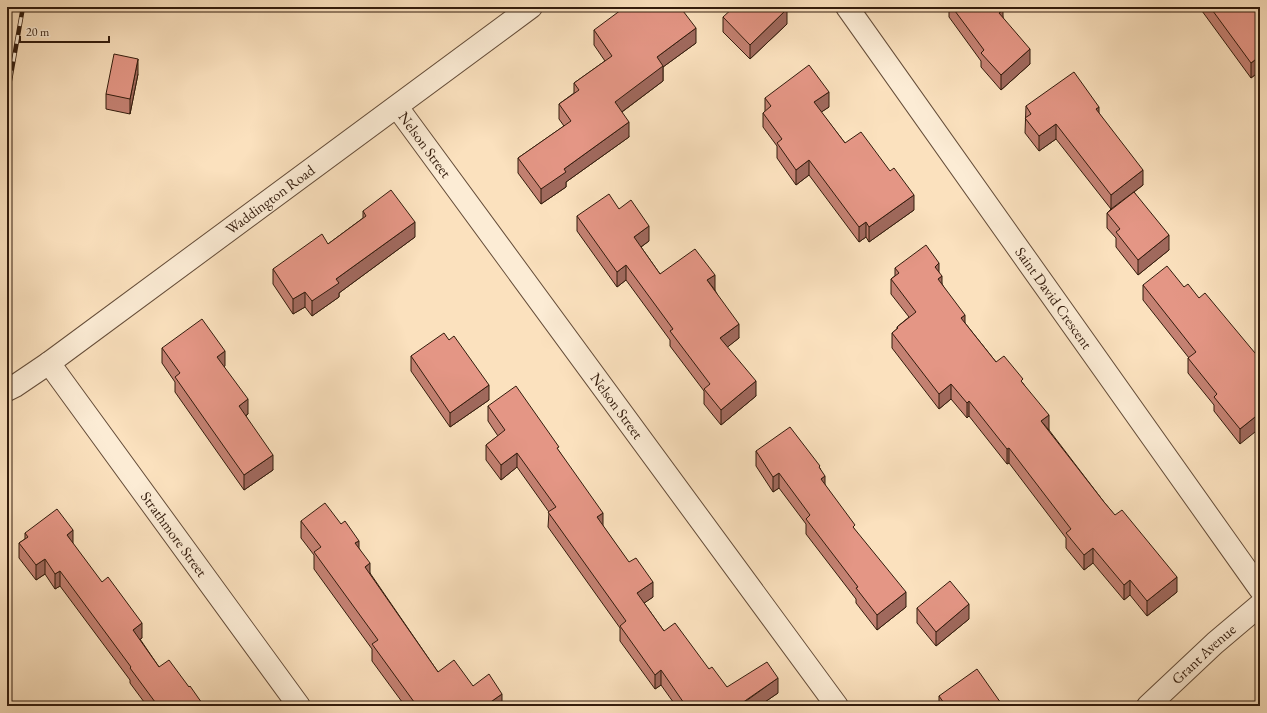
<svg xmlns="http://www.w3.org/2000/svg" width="1267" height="713" font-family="'EB Garamond',serif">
	<rect width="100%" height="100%" fill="#fbe1be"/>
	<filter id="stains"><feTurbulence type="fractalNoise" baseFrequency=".005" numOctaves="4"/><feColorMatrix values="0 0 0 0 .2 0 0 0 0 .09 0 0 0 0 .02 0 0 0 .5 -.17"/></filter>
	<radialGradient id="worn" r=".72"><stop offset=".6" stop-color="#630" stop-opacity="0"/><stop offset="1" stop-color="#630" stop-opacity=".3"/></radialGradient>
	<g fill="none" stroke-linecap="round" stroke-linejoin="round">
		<!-- minor casing -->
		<g stroke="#654d39" stroke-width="24">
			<g id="minor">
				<path id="s1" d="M847,7L1260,589"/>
				<path id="s2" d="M397,107L837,706"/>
				<path id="s3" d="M1148,706L1215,643L1260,605"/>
			</g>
		</g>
		<!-- tertiary casing -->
		<g stroke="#654d39" stroke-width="24">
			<g id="tertiary">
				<path id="s4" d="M49,363L299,706"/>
				<path id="s5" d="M7,390L15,386L49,363L531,7"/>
			</g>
		</g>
		<!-- minor -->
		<use href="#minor" stroke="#fcecd5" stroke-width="22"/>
		<!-- tertiary -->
		<use href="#tertiary" stroke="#fcecd5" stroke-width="22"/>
		<!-- rail casing -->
		<g stroke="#331c0d" stroke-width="4.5">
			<path id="rail" d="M7,97L23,7"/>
		</g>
		<!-- rail -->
		<use href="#rail" stroke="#fcecd5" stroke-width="3" stroke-dasharray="9" stroke-linecap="butt"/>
	</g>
	<!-- wall -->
	<path fill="#c48172" stroke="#331c0d" d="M948,7H1001L1003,18L1030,64L1001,90L981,67V61L949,17V8Z
		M1202,7H1260V71L1251,78L1202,11Z
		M723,17L787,24L750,59L723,32Z
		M594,30L696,43L663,67V81L622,112L629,137L566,182V187L541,204L518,173V158L564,126L559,119V104L574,93V83L605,61L594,45Z
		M138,74L130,114L106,109V94Z
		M765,98L829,107L821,112L845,143L914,210L869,242L866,237L859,242L809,175L796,185L777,158V146L763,127V113L765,111Z
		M1026,106L1099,113L1143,185L1134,192L1169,250L1138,275L1116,247V238L1107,228V213L1111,209L1056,139L1039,151L1025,133Z
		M619,209L649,241L641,247L660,274L715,290L739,338L727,347L756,396L721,425L704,404V391L670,346V340L626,280L617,287L577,231V216Z
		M363,211L415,237L339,293V297L312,316L305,307L293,314L273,284V269L328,244L363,218Z
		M895,268L939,272L942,284L965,323L996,362L1023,383L1049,430L1104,502L1177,592L1147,616L1130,595L1124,600L1093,563L1084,570L1066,548V538L1009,463L1007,464L969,416L967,418L951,399L939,409L892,348V333L897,329V327L909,317L891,294V279L895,276Z
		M1143,285L1184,287L1199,298L1260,359L1240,444L1214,411V405L1188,373V358H1189L1143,300Z
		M449,340L489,400L450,427L411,371V356Z
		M162,348L225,366L224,367L248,414L246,416L273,470L244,490L175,392V382L162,363Z
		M488,406L559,451L603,526L653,597L644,603L664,631L709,669L727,687L778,693L759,706H676L661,685L655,689L620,641V628L548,527L549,512L517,467L501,480L486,460V445L498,436L488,421Z
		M756,451L820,468L825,485L906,607L877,630L856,603V599L806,534V524L779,488L773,492L756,466Z
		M301,521L359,548L370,573L438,672L473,686L502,706H405L372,661V649L314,569V555L301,538Z
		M25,533L73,544L142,638L140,639L159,667L189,687L204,706H147L130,683V680L60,586L55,589L45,574L36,580L19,558V543L25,539Z
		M917,608L969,619L936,646L917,623Z
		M939,696L1003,706H939Z"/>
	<!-- shaded-wall -->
	<path fill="#a0695d" stroke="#331c0d" d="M787,9V24L750,59V45Z
		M1003,10V25L999,13Z
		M696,28V43L663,67V81L615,117V102L657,57Z
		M1030,49V64L1001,90V75Z
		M1260,56V71L1251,78V63Z
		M138,59V74L130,114V99Z
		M829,92V107L814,117V102Z
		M1099,107V122L1096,109Z
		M629,122V137L566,182V187L541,204V189L564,169Z
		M1056,124V139L1039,151V136Z
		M809,160V175L796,185V170Z
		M1143,170V185L1111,209V195Z
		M914,195V210L869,242V227Z
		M415,222V237L339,293V297L312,316V301L336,279Z
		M866,222V237L859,242V227Z
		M649,226V241L634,252V237Z
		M1169,235V250L1138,275V260Z
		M939,263V278L942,276V291L935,282V267Z
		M626,265V280L617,287V272Z
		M715,275V290L707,280Z
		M305,292V307L293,314V299Z
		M965,315V330L961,318Z
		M739,324V338L720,353V338Z
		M225,351V366L217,372V357Z
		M756,381V396L721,425V410Z
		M951,384V399L939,409V394Z
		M489,385V400L450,427V413Z
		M248,399V414L239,420V406Z
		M969,401V416L967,418V403Z
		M1260,413V428L1240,444V429Z
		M1049,415V430L1041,421Z
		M1009,448V463L1007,464V449Z
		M517,453V467L501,480V465Z
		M273,455V470L244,490V475Z
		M779,473V488L773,492V477Z
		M825,476V491L821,479Z
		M603,513V528L597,517Z
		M73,530V545L67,535Z
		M359,541V558L355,543Z
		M1093,548V563L1084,570V555Z
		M45,559V574L36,580V565Z
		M370,563V580L365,567Z
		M60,571V586L55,589V574Z
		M1177,577V592L1147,616V601Z
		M1130,580V595L1124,600V585Z
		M653,582V597L637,608V593Z
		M906,592V607L877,630V615Z
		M969,604V619L936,646V632Z
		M142,623V638L133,644V630Z
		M661,670V685L655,689V675Z
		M778,678V693L759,706H739Z
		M502,694V706H485Z"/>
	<!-- building -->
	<path fill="#e49685" stroke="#331c0d" d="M625,7H680L696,28L657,57L663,66L615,102L629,122L564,169L566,172L541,189L518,158L571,121L559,104L579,90L574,83L612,56L594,30Z
		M734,7H785L787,9L750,45L723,17Z
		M952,7H1001L1003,10L999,13L1030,49L1001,75L981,53L984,50Z
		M1210,7H1260V56L1251,63Z
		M114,54L138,59L130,99L106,94Z
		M809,65L829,92L814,102L845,143L861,132L890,171L894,168L914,195L869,227L866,222L859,227L809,160L796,170L777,143L782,139L763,113L771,106L765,98Z
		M1074,72L1099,107L1096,109L1143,170L1111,195L1056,124L1039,136L1025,118L1031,114L1026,106Z
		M391,190L415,222L336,279L339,283L312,301L305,292L293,299L273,269L322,234L328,244L366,216L363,211Z
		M1134,192L1169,235L1138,260L1116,232L1120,229L1107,213Z
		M609,194L619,209L631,200L649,226L634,237L660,274L695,249L715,275L707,280L739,324L720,338L756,381L721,410L704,389L710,384L670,331L673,329L626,265L617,272L577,216Z
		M926,245L939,263L935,267L942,276L938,279L965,315L961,318L996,362L1004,356L1023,379L1021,381L1049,415L1041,421L1104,502L1115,515L1122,510L1177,577L1147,601L1130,580L1124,585L1093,548L1084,555L1066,533L1071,529L1009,448L1007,449L969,401L967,403L951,384L939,394L892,333L898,328L897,327L916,312L891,279L899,273L895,268Z
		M1167,266L1184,287L1188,284L1199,298L1205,293L1260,359V413L1240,429L1214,397L1217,394L1188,358L1196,352L1143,285Z
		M202,319L225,351L217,357L248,399L239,406L273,455L244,475L175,377L180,373L162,348Z
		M444,333L449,340L454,336L489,385L450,413L411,356Z
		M516,386L559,447L557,448L603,513L597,517L629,562L636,558L653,582L637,593L664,631L675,623L709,669L712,667L727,687L767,662L778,678L739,705V706H686L661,670L655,675L620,626L626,621L548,512L556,507L517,453L501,465L486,445L505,430L488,406Z
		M790,427L820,466L819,467L825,476L821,479L855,525L853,527L906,592L877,615L856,588L858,587L806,519L810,515L779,473L773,477L756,451Z
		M325,503L341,524L345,521L359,541L355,543L370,563L365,567L438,672L454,660L473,686L489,674L502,694L485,706H417L372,644L378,640L314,552L321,547L301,521Z
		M57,509L73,530L67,535L102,582L108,577L142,623L133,630L159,667L169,660L189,687L190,686L204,706H158L130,668L131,667L60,571L55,574L45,559L36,565L19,543L28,537L25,533Z
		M950,581L969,604L936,632L917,608Z
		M977,669L1003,706H946L939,696Z"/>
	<g text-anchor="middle" stroke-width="3" stroke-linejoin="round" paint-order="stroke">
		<!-- street labels -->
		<g font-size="15" fill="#331c0d" stroke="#fcecd5">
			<text dy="5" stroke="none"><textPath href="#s2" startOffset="47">Nelson Street</textPath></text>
			<text dy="5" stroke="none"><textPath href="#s5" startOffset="325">Waddington Road</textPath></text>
			<text dy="5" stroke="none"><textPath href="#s1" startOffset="357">Saint David Crescent</textPath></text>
			<text dy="5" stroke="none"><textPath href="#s2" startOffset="371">Nelson Street</textPath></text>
			<text dy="5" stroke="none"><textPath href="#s4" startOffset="212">Strathmore Street</textPath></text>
			<text dy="5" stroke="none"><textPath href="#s3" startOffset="76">Grant Avenue</textPath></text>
		</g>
	</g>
	<!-- margin -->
	<rect width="1267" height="713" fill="none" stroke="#fbe1be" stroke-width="24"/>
	<rect x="8" y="8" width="1251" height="697" fill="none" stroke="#331c0d" stroke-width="2"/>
	<rect x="12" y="12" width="1243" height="689" fill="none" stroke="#331c0d"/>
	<!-- scale -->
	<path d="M20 36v6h89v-6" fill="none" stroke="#331c0d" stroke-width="2"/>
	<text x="26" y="36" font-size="12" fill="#331c0d" stroke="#fcecd5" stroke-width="3" paint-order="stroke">20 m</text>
	<rect width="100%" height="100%" filter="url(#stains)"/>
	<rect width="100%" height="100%" fill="url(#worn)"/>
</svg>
